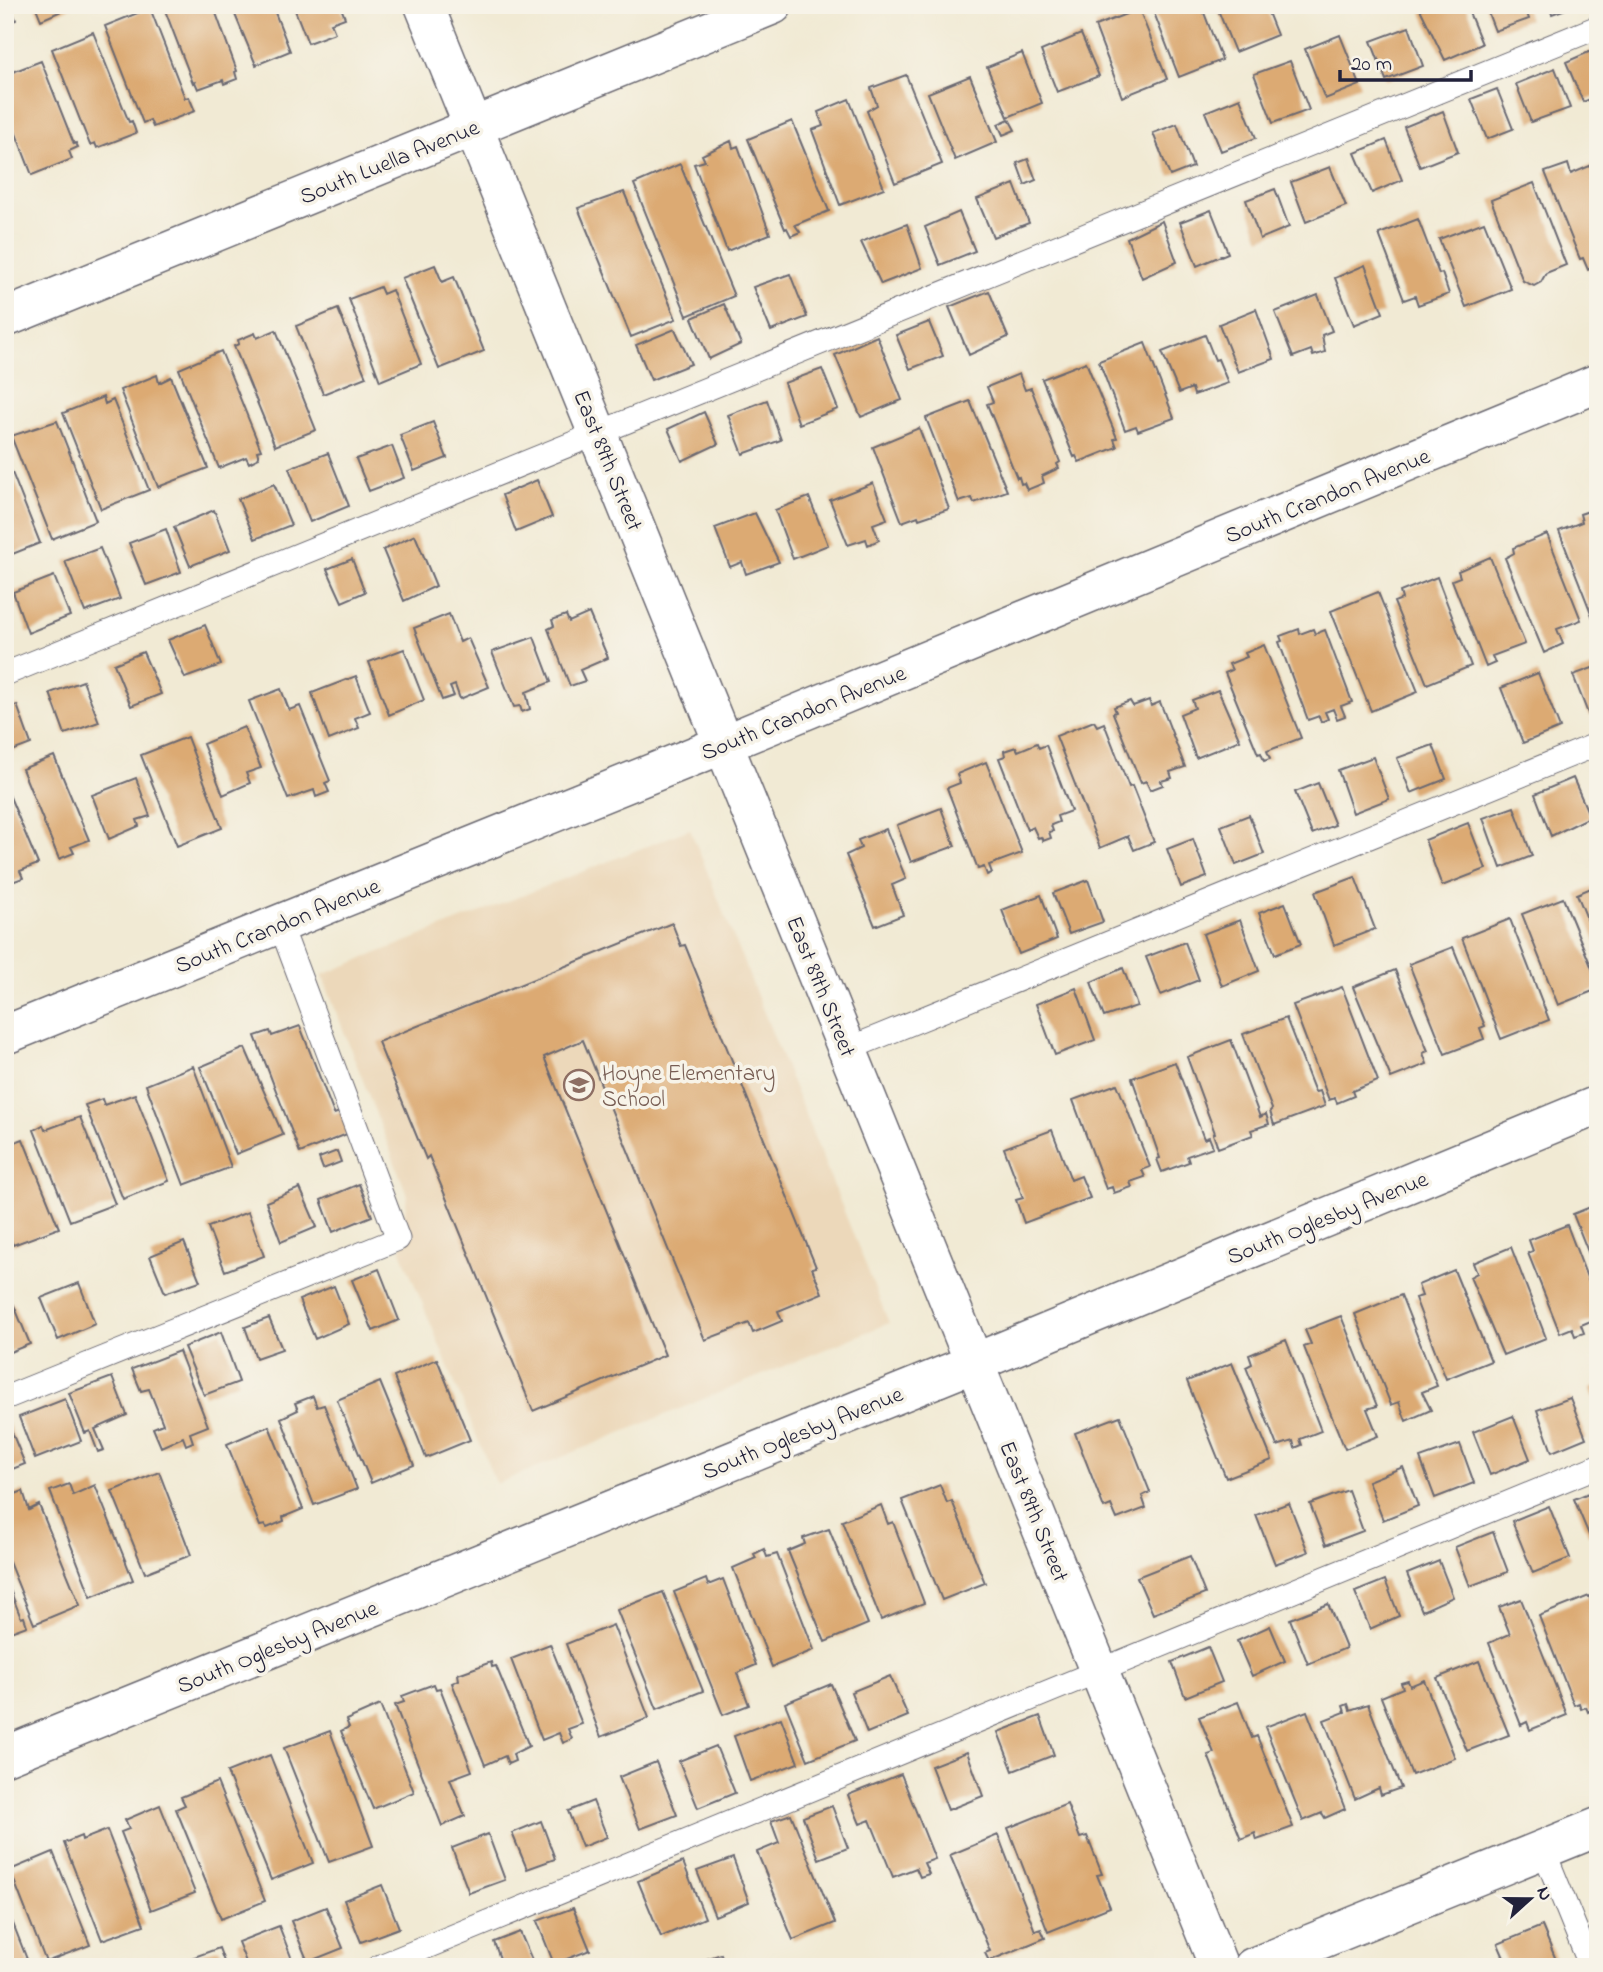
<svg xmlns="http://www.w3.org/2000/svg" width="1603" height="1972" font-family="'Indie Flower',sans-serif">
	<rect width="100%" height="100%" fill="#f7f3e8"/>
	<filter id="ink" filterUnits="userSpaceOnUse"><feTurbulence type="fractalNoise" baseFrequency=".0143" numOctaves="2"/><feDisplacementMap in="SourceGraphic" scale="14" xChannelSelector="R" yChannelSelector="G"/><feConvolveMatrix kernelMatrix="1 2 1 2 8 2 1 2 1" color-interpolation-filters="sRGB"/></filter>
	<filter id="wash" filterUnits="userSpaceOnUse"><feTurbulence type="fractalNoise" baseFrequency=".00686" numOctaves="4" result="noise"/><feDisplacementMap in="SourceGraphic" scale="28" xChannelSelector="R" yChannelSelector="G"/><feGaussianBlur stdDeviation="1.57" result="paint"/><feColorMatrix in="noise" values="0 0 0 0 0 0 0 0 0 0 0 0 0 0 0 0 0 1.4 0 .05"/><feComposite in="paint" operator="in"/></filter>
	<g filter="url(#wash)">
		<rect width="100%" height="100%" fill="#f1ead4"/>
		<!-- built -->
		<path fill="#ecd8ba" d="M690,829L889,1323L496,1484L401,1251L407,1194L322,975Z"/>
		<g id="blocks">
			<!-- building -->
			<path fill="#dcaa73" d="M5,5H10L16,20L5,24Z
				M35,5H75L41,20Z
				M163,5H213L237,71L235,72L237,79L224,84L223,80L198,89L195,82L193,83Z
				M231,5H272L290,51L256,65Z
				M293,5H340L345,18L331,23L335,33L308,43Z
				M1151,5H1201L1222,60L1179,77Z
				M1216,5H1265L1277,35L1235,52Z
				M1428,5H1466L1482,44L1445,60L1420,9Z
				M1485,5H1524L1529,19L1495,31Z
				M1548,5H1574V6L1552,14Z
				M150,8L185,98L189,97L195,111L153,127L150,120L143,123L105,26Z
				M1139,9L1167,79L1122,97L1095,26Z
				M1409,27L1423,66L1386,80L1371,41Z
				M93,32L129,122L132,121L136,133L97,148L95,143L90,145L52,49Z
				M1081,34L1099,76L1057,92L1041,51Z
				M1340,35L1360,85L1325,99L1305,49Z
				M1598,48V96L1583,102L1566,62Z
				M1022,53L1042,103L1008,117L987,67Z
				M41,61L74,144L76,143L78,147L69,151L72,159L32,175L5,105V75Z
				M1290,61L1309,110L1273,123L1254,74Z
				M1555,68L1570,108L1531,122L1516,84Z
				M906,75L942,164L895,183L867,111L877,105L871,88Z
				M970,76L997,142L955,160L928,93Z
				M1497,89L1513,129L1487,139L1471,99Z
				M1240,98L1256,138L1221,151L1205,112Z
				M849,99L884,188L840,205L812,130L823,126L818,112Z
				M1443,111L1458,152L1420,167L1404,127Z
				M1009,119L1015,130L1003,135L998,124Z
				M792,121L829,211L795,225L800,232L791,236L787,228L785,229L748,139Z
				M1177,124L1193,167L1170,176L1153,133Z
				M1386,140L1402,180L1372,193L1355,153Z
				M731,141L733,148L738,146L770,234L727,251L694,164L705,161L702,155Z
				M1028,159L1036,180L1025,185L1017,163Z
				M680,164L734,296L687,316L634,184Z
				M1568,164L1571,174L1592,165L1598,178V265L1588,270L1583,258L1580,259L1545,172Z
				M1330,167L1346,206L1306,222L1291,182Z
				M1534,183L1566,265L1546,273L1541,282L1534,286L1523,281L1491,200Z
				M1014,184L1029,223L993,237L977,199Z
				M1275,189L1289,227L1260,239L1246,200Z
				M624,192L676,319L631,337L578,208Z
				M1211,210L1228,253L1197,266L1180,222Z
				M959,212L975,251L940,265L925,227Z
				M1418,219L1439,274L1442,273L1449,294L1418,305L1415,296L1404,300L1379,234Z
				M1162,221L1177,262L1142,278L1127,238Z
				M1484,222L1511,289L1466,307L1439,239Z
				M907,224L922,268L881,284L861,242Z
				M435,265L442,282L454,277L484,351L439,369L402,278Z
				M1365,265L1383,313L1354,325L1335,278Z
				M790,274L807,317L771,331L753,287Z
				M380,287L383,294L392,290L421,364L380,381L349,299Z
				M989,291L1008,337L969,355L949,307Z
				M1318,295L1332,331L1322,335L1325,352L1313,356L1311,350L1293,357L1275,312Z
				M724,304L741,344L709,359L692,318Z
				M338,309L366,377L323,394L296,326Z
				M1256,309L1274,359L1238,372L1219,324Z
				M929,322L943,356L910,369L896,335Z
				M675,329L691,364L651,380L636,345Z
				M276,330L316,430L275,446L234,346L239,344L238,340L255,333L257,338Z
				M1205,335L1215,360L1218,359L1228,383L1194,395L1192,388L1179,393L1162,352Z
				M877,336L902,400L861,417L835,355Z
				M1145,343L1174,418L1138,431L1136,426L1125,430L1099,361Z
				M221,351L261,450L257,451L259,458L249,463L246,457L219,468L179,369Z
				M1086,362L1117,438L1114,439L1117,447L1079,462L1076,456L1074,457L1042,379Z
				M822,369L838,409L799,424L784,383Z
				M1019,374L1025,390L1031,388L1060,462L1057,464L1059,468L1042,476L1044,483L1027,490L1024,483L1021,484L1019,477L1017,478L987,404L993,402L987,387Z
				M157,375L159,383L171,377L208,468L158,487L120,390Z
				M103,397L105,404L113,400L149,490L101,509L63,413Z
				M767,400L781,440L743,454L728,415Z
				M970,401L1007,491L974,503L972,498L959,502L926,418Z
				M704,412L718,444L682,461L668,429Z
				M57,421L96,521L52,539L11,436Z
				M433,422L447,458L414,471L400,435Z
				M919,428L949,509L919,519L918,516L902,522L873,447Z
				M392,446L404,478L369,491L356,459Z
				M328,453L349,506L310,522L289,468Z
				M5,455L40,543L5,557Z
				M537,480L552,517L516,532L502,495Z
				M873,483L887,519L873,524L879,540L868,545L866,539L848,545L830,500Z
				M274,484L291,525L255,539L238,499Z
				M809,497L828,545L793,559L775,510Z
				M1598,508V616L1593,618L1559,531L1582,522L1580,514Z
				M214,510L230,550L190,566L174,527Z
				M755,513L779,562L746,574L742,562L730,567L715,528Z
				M166,529L181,572L146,585L129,543Z
				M1547,534L1581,620L1557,629L1563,644L1544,653L1505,558L1514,553L1513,548Z
				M415,535L436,586L404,601L383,550Z
				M100,548L120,599L85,612L65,561Z
				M1490,557L1525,644L1492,656L1495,663L1486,667L1452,580L1460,577L1458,571Z
				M352,559L365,592L342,602L327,569Z
				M54,576L70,616L28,633L13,592Z
				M1437,577L1471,666L1427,684L1394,602L1402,599L1400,592Z
				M1378,592L1418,692L1371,711L1331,611Z
				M589,613L608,658L580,670L585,681L570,686L548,629L554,626L552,620L566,615L569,622Z
				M449,614L460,642L468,638L489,687L460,699L455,685L450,687L454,696L442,700L414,628Z
				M205,625L221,665L185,678L168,640Z
				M1299,629L1300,634L1313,629L1315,634L1325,630L1352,702L1341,706L1345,716L1337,719L1333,709L1325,712L1328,719L1321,722L1319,716L1308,720L1279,642L1282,641L1280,636Z
				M534,637L551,682L526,692L530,709L522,712L520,706L514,707L492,652Z
				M1264,645L1301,738L1267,751L1270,759L1264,761L1261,753L1258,754L1225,673L1232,670L1229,664L1247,657L1245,653Z
				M404,649L424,700L389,715L369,662Z
				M143,652L161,694L131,706L114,664Z
				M1598,666V713L1589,716L1573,675Z
				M1538,673L1560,728L1523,743L1501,688Z
				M356,676L370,712L355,718L359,728L329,740L312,693Z
				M83,681L99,722L65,734L50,693Z
				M281,689L289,710L300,706L330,781L325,783L329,792L316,797L314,790L288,799L249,701Z
				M1218,690L1240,740L1196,758L1180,714L1195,708L1192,700Z
				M1149,700L1151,706L1160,702L1185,767L1170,772L1172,778L1161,781L1163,785L1150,790L1146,781L1141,783L1113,713L1116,712L1114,707L1130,701L1133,706Z
				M17,705L31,744L7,753L5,747V710Z
				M1094,721L1097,726L1104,723L1129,787L1132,786L1154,842L1134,850L1128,836L1100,848L1056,736Z
				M244,727L261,768L246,773L250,783L223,795L203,744Z
				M187,737L222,828L177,846L141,755Z
				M1037,743L1039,748L1046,745L1071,811L1057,816L1059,822L1051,825L1053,831L1049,832L1051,838L1043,841L1041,837L1038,838L1033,827L1027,830L999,758L1005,756L1004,751L1016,747L1018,751Z
				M1433,745L1446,779L1411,793L1397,758Z
				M54,756L89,840L71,847L74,853L59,859L22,769Z
				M1373,757L1389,799L1353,813L1338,770Z
				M986,762L1022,853L989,865L992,873L987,875L984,867L978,869L947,788L960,783L957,774Z
				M136,778L150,816L137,820L139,826L109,839L92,795Z
				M1573,778L1590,817L1551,836L1535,794Z
				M1318,783L1335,825L1312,834L1295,792Z
				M5,785L38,864L20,871L23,878L12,882L9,874L5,875Z
				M1514,807L1532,856L1501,868L1483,818Z
				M941,808L955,846L911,862L897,825Z
				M1249,815L1264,854L1236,865L1221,826Z
				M1468,823L1486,869L1442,886L1425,840Z
				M886,829L906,879L892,885L903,915L875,926L846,855L861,848L858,840Z
				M1193,839L1207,877L1181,887L1167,849Z
				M1355,877L1375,929L1334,945L1315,892Z
				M1088,880L1103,922L1069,934L1053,893Z
				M1598,885V946L1577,894Z
				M1041,895L1057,939L1019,954L1002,910Z
				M1563,898L1598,983V989L1558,1005L1522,914Z
				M1285,903L1301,944L1275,954L1259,913Z
				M1510,919L1549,1020L1501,1039L1462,938Z
				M1240,920L1259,971L1222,986L1203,934Z
				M672,923L681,946L685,945L816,1267L812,1268L822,1293L778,1311L782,1321L753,1333L749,1323L705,1340L583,1040L544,1057L665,1355L533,1411L429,1156L426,1159L378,1042Z
				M1185,942L1199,980L1161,995L1146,957Z
				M1453,947L1485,1026L1480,1028L1484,1039L1445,1054L1409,964Z
				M1123,968L1137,1006L1104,1017L1091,982Z
				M1395,970L1428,1051L1423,1053L1427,1064L1391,1078L1353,987Z
				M1342,987L1378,1081L1352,1091L1354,1096L1337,1103L1335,1098L1329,1100L1293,1005Z
				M1076,988L1095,1040L1055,1055L1036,1004Z
				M1286,1018L1315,1092L1320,1091L1325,1106L1274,1125L1270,1111L1272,1109L1243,1034Z
				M300,1026L334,1114L343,1111L352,1132L300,1153L255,1036L270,1031L272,1036Z
				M1231,1040L1260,1117L1266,1114L1269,1124L1251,1130L1253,1135L1218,1148L1213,1134L1215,1133L1187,1057Z
				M245,1048L283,1135L236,1154L200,1067Z
				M1175,1062L1204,1139L1209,1137L1213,1147L1187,1156L1189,1162L1162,1172L1157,1159L1160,1158L1132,1078Z
				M193,1066L231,1167L184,1185L146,1085Z
				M1117,1084L1150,1167L1142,1170L1145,1177L1130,1182L1132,1187L1114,1193L1112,1187L1106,1189L1073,1100Z
				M135,1094L169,1181L123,1199L85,1105L102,1099L104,1105Z
				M80,1117L115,1204L70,1221L34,1130L43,1125L45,1130Z
				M1052,1130L1071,1180L1081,1176L1090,1198L1024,1223L1016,1200L1023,1198L1004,1148Z
				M23,1139L59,1228L13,1245L5,1227V1146Z
				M337,1151L341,1162L323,1169L319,1158Z
				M359,1184L372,1216L333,1232L321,1200Z
				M300,1188L317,1227L281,1242L266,1202Z
				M1598,1204V1277L1573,1214Z
				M248,1212L264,1256L225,1271L208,1227Z
				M1567,1225L1598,1306V1318L1581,1325L1584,1333L1575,1336L1572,1328L1560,1333L1528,1253L1533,1251L1529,1240Z
				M184,1242L200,1281L165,1293L150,1256Z
				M1511,1247L1546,1338L1503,1355L1470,1277L1477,1273L1473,1263Z
				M379,1269L399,1320L373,1331L352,1280Z
				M1454,1270L1491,1361L1446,1379L1415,1298L1422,1296L1418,1285Z
				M79,1283L95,1324L58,1340L41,1298Z
				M334,1286L349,1324L315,1339L299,1300Z
				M1401,1295L1437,1386L1422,1392L1431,1410L1406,1421L1399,1402L1391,1405L1355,1314Z
				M13,1303L30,1344L5,1354V1306Z
				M1341,1316L1377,1406L1367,1409L1378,1436L1345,1449L1304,1347L1311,1344L1305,1330Z
				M269,1318L282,1349L256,1358L245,1327Z
				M221,1332L239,1382L204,1395L184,1347Z
				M1286,1340L1321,1431L1300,1439L1302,1445L1295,1448L1293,1441L1277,1446L1246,1367L1252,1364L1249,1355Z
				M179,1351L208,1426L190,1433L193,1442L186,1445L183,1437L161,1447L153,1428L163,1424L149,1389L141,1391L132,1369Z
				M437,1359L470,1440L426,1458L394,1377Z
				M1232,1363L1272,1460L1226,1478L1187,1381Z
				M112,1377L127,1415L95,1429L104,1450L98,1452L90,1431L85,1433L69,1393Z
				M380,1382L414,1465L371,1483L337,1400Z
				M1598,1385V1408L1590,1388Z
				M313,1396L317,1407L324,1405L357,1489L314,1505L281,1418L298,1410L295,1403Z
				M1570,1398L1586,1438L1552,1452L1537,1410Z
				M65,1399L81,1441L35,1459L19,1417Z
				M1120,1416L1150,1492L1142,1496L1146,1508L1117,1519L1111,1505L1104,1508L1075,1433Z
				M1513,1416L1530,1459L1490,1475L1473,1432Z
				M8,1423L25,1464L5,1472V1424Z
				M269,1426L303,1509L283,1517L284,1521L267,1528L265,1525L260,1526L227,1444Z
				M1460,1444L1474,1483L1435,1498L1420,1458Z
				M1403,1467L1418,1506L1383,1520L1368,1481Z
				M159,1472L191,1555L145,1573L112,1491Z
				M69,1484L73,1495L95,1485L133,1580L91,1597L50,1491Z
				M940,1485L947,1503L952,1501L985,1583L942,1600L902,1500Z
				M1598,1489V1531L1589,1535L1574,1499Z
				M1348,1490L1363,1531L1326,1545L1310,1504Z
				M23,1491L29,1510L39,1505L80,1605L34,1624L5,1552V1498Z
				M1289,1503L1308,1552L1275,1564L1256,1515Z
				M881,1505L888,1524L893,1522L924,1603L881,1620L842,1521Z
				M1549,1506L1570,1558L1533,1573L1512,1521Z
				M829,1529L868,1624L825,1642L788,1551L805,1544L803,1538Z
				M1493,1532L1508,1572L1470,1586L1455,1547Z
				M764,1549L767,1557L777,1554L814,1650L772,1667L733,1568L756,1558L754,1554Z
				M1190,1556L1205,1594L1153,1614L1137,1577Z
				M1439,1561L1453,1597L1422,1611L1407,1574Z
				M5,1577L21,1618L24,1617L27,1626L5,1634Z
				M706,1579L708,1585L723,1579L756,1665L737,1673L749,1705L723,1715L674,1592Z
				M1385,1580L1399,1616L1370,1629L1355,1592Z
				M663,1592L703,1691L657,1709L617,1610Z
				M1589,1596L1598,1617V1707L1588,1712L1586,1707L1581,1709L1579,1703L1574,1705L1539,1616Z
				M1521,1599L1567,1715L1530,1730L1527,1722L1521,1725L1489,1643L1510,1634L1499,1607Z
				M1328,1604L1346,1648L1308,1664L1290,1619Z
				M613,1625L649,1718L601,1737L566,1644Z
				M1270,1626L1285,1661L1252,1676L1237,1641Z
				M550,1644L582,1724L568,1729L572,1739L563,1743L559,1733L542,1740L511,1659Z
				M1208,1647L1222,1682L1185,1697L1172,1662Z
				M1479,1661L1509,1735L1467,1751L1437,1678Z
				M491,1662L492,1667L496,1666L529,1746L513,1754L515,1761L508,1764L505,1756L485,1765L452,1683L459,1680L458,1674Z
				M890,1676L908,1716L867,1733L851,1692Z
				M1424,1680L1455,1758L1412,1775L1381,1697L1403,1688L1401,1683L1408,1681L1410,1686Z
				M434,1684L436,1689L440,1688L472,1771L450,1779L465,1816L442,1826L395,1705L404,1702L402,1696Z
				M831,1684L855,1741L808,1760L785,1703Z
				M1238,1702L1252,1738L1257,1736L1293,1827L1257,1840L1255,1833L1241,1839L1208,1755L1214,1753L1199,1717Z
				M1348,1704L1350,1710L1368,1704L1401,1788L1381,1795L1379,1788L1355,1799L1324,1720L1345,1712L1343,1706Z
				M380,1705L414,1792L373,1809L341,1731L349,1727L346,1720Z
				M1307,1711L1345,1809L1325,1818L1322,1813L1303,1821L1265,1727Z
				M1040,1716L1054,1755L1013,1771L998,1732Z
				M781,1718L798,1763L750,1781L734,1736Z
				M330,1731L373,1846L329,1862L284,1748Z
				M716,1746L735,1793L698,1808L679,1761Z
				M967,1752L983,1796L948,1810L931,1766Z
				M270,1755L313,1863L271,1880L227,1772Z
				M656,1762L677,1815L640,1829L619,1777Z
				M901,1774L935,1859L924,1863L929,1874L920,1877L916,1868L893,1877L870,1820L860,1824L848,1795Z
				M217,1782L265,1901L221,1919L176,1809L185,1805L181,1797Z
				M593,1801L607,1837L582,1847L568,1811Z
				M1067,1804L1080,1838L1087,1836L1102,1874L1097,1875L1110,1907L1048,1932L1008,1828Z
				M160,1805L195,1893L151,1910L121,1832L129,1829L125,1820Z
				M832,1806L848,1848L819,1859L803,1817Z
				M791,1814L835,1923L793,1940L757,1852L779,1843L771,1821Z
				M541,1821L555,1859L527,1869L512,1833Z
				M107,1830L144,1925L102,1940L64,1843L81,1836L82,1840Z
				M488,1834L505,1880L469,1893L452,1848Z
				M998,1835L1035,1931L1041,1929L1045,1938L989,1961L985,1953L990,1951L950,1855Z
				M53,1852L90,1945L46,1962L10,1870Z
				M733,1858L749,1902L715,1916L697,1871Z
				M683,1862L705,1918L661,1937L638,1881Z
				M382,1885L399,1928L361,1942L344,1900Z
				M5,1903L30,1967H5Z
				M326,1907L343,1948L308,1962L291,1921Z
				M573,1908L590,1950L554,1964L537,1921Z
				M279,1926L295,1967H248L238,1942Z
				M1542,1926L1559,1967H1508L1498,1944Z
				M520,1932L535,1967H503L494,1942Z
				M219,1948L226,1967H185L183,1961Z
				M721,1954L726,1967H686V1966Z"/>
		</g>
	</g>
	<g filter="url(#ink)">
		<use href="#blocks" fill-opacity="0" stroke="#6a6871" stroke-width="2"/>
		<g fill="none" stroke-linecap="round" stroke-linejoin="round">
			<!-- service casing -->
			<g stroke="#6a6871" stroke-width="25">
				<path id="service" d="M5,674L1598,27
					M848,1049L1598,744
					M5,1398L398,1239L280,924
					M1543,1849L1591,1967
					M378,1967L1598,1466"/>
			</g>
			<!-- minor casing -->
			<g stroke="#6a6871" stroke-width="41">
				<path id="minor" d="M424,5L1219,1967
					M5,318L773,5
					M5,1035L724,744L1598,383
					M5,1756L974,1363L1598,1105
					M1253,1967L1598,1827"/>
			</g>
			<!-- service -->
			<use href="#service" stroke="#fff" stroke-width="23"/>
			<!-- minor -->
			<use href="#minor" stroke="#fff" stroke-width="38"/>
		</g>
	</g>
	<!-- icons -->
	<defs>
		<g id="school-ring" transform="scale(1.575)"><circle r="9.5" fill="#f7f3e8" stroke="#8d6e63" stroke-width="1.5"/><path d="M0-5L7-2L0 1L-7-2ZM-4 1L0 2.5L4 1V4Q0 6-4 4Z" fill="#8d6e63"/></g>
	</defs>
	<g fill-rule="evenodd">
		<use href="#school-ring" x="579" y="1085"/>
	</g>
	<g text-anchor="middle" stroke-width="7" stroke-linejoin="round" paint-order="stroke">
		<!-- street labels -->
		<g font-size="23" fill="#22223b" stroke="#f7f3e8">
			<text transform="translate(389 161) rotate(-22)" y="8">South Luella Avenue</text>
			<text transform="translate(609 460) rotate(68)" y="8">East 89th Street</text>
			<text transform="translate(1327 495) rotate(-22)" y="8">South Crandon Avenue</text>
			<text transform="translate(803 712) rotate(-22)" y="8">South Crandon Avenue</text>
			<text transform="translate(277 925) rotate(-22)" y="8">South Crandon Avenue</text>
			<text transform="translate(822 986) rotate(68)" y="8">East 89th Street</text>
			<text transform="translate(1327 1217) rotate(-22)" y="8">South Oglesby Avenue</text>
			<text transform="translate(802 1432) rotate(-22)" y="8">South Oglesby Avenue</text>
			<text transform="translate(1035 1511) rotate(68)" y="8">East 89th Street</text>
			<text transform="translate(277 1646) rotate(-22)" y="8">South Oglesby Avenue</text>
		</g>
		<!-- education labels -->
		<g font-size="23" fill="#785e54" stroke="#f7f3e8" text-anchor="start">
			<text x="602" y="1080">Hoyne Elementary<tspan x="602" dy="26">School</tspan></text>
		</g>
	</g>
	<!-- margin -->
	<rect width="1603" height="1972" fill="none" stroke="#f7f3e8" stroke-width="28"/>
	<!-- north arrow -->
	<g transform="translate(1530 1899) rotate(69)" stroke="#f7f3e8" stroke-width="5" paint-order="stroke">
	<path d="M0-5L12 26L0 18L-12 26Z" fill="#22223b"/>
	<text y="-10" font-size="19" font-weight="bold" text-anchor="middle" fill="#22223b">N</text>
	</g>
	<!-- scale -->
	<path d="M1340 70v10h131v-10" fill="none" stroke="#22223b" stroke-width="3.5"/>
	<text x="1351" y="70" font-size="21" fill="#22223b" stroke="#f7f3e8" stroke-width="5" paint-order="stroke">20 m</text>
</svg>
